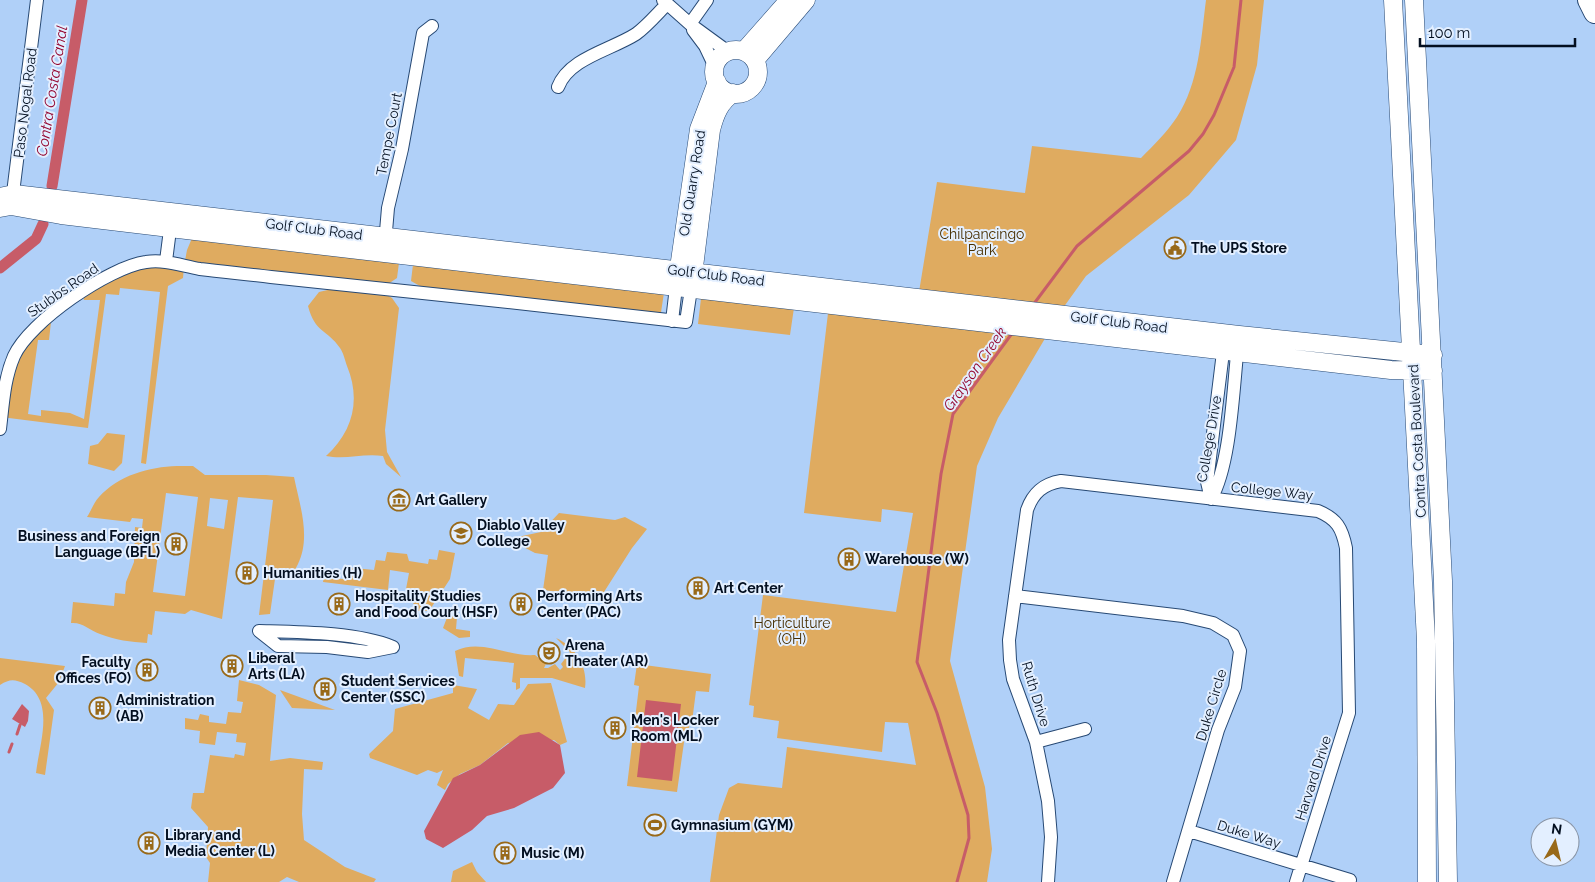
<svg xmlns="http://www.w3.org/2000/svg" width="1595" height="882" font-family="Raleway,sans-serif">
	<rect width="100%" height="100%" fill="#b0d0f8"/>
	<!-- green -->
	<path fill="#dfab60" fill-rule="evenodd" d="M1206,0H1264L1257,65L1236,140L1189,195L1086,276L1058,315L918,298L937,182L1025,193L1032,146L1141,158C1154,145 1167,132 1177,117C1199,83 1201,39 1206,0Z
		M195,231L400,255L397,278L382,288L184,266L183,278L168,286L146,464L141,463L160,292L120,288L119,295L106,294L88,428L1,417L15,354L52,313L49,340H38L28,414L41,416V410L70,413L84,419L100,300H84L82,292L145,262L184,266L187,250Z
		M414,256L665,286L660,319L436,295L411,281Z
		M332,289L387,295L392,298L399,308L385,430L387,452L401,477L386,464L383,456C363,453 346,460 326,456C353,431 361,400 347,366C345,360 343,352 340,348C327,329 315,333 308,306L319,292Z
		M702,290L795,301L790,335L698,324Z
		M829,305L1050,330L998,418L977,466L950,661L985,787L992,849L987,882H710L719,815L729,788L738,783L782,788L787,747L916,765L908,723L885,722L882,752L777,738L779,721L753,717L754,706L749,705L763,595L896,612L913,513L882,509L881,522L804,513Z
		M107,433L125,435L122,463L114,471L88,464L90,446L98,444Z
		M177,466H193L205,475H266L294,477C300,506 311,537 298,564C292,576 289,580 275,579L270,614L259,615L273,500L238,497L222,619L191,610L185,614L155,611L152,635L148,634L147,643C131,642 115,640 100,634C89,630 83,622 71,623L73,602L114,606L115,593L125,594L126,582L134,562L135,527L142,528L143,519L132,518L130,522L87,517C91,511 94,502 99,497C119,475 149,467 177,466ZM166,493L198,497L185,596L153,592ZM210,498L228,500L224,529L207,526Z
		M559,513L615,520L625,517L647,529L632,548L604,592L567,593L543,590L548,555L535,553L508,539L541,532Z
		M439,550L455,553L450,579L431,608L436,611H417C412,603 412,595 406,589L409,573L390,570L388,590L323,582L324,577L343,579L345,567L374,570L376,560L385,561L387,552L407,554L409,561L428,564L429,559L437,560Z
		M448,615L457,617L456,629L470,631V637L459,638L443,628Z
		M556,638C576,647 588,667 585,688L552,678H520V688L516,690V683L512,682L514,663L465,658L463,677L459,676L455,651C481,638 508,657 535,655L546,664L544,668H548L555,664L560,670L563,667L561,664L570,652Z
		M0,658L65,666L59,682L46,698L54,710L45,775L36,773C39,745 56,701 25,684C14,679 10,679 0,685Z
		M637,664L711,674L709,692L696,691L692,722H690L689,728H686L677,792L627,786L639,686L634,685Z
		M239,680L259,685L276,695L270,761L290,758L323,762L322,770L304,769L302,814L304,840L345,867L376,879L374,882H299L287,877L279,882H208L210,863L206,857L208,827L191,808L193,793H204L210,755L234,758L235,754L244,756L246,743L236,742L237,734L217,732L215,745L199,743L200,731L185,729V718L198,720L200,714L209,716V722L226,724L228,712L241,713L243,702L237,701Z
		M551,683L567,742L560,745L554,740L508,743L480,765L460,774L448,784L445,790L437,785L443,770L437,773L428,770L417,775L370,758L369,754L393,731L395,709L453,693V685L477,689L468,708L489,720L498,704L514,705L528,684Z
		M280,690L335,710L292,708Z
		M472,862L477,872L486,882H451L453,871Z"/>
	<!-- water -->
	<path fill="#c75c68" d="M646,700L681,704L672,781L637,777Z
		M22,704L29,711L28,721L25,727L12,719Z
		M539,732L560,745L565,773L553,788L514,808L487,816L472,830L443,848L426,839L424,831L453,778L480,765L520,735Z"/>
	<g fill="none" stroke-linecap="round" stroke-linejoin="round">
		<!-- stream -->
		<path stroke="#c75c68" stroke-width="3" d="M1033,305L1077,246L1189,151L1203,134L1214,115L1234,67L1241,0
			M17,734L20,725
			M9,752L12,744
			M957,882L969,838L968,815L937,713L917,662L941,474L953,414L1013,332"/>
		<!-- canal -->
		<path stroke="#c75c68" stroke-width="11" d="M52,186L82,0
			M0,268L36,239L43,224"/>
		<!-- street casing -->
		<g stroke="#274974" stroke-width="14">
			<path id="street" d="M663,0L690,24L727,51
				M690,24L707,0
				M693,30L705,46L715,67
				M558,87C569,58 611,50 636,34C647,26 657,14 667,4
				M12,201L37,0
				M385,243L388,208L402,149L423,33L432,26
				M166,261L171,222
				M672,321L676,287
				M1224,344L1207,482L1211,499C1231,464 1233,388 1238,345
				M0,429C3,404 4,379 14,356C29,322 109,267 146,262C165,259 182,266 200,269C224,272 247,274 271,277C409,291 548,306 686,322L691,289
				M1015,596L1183,616L1213,623L1233,635L1240,651L1235,687L1218,730L1173,882
				M259,631C297,632 357,632 393,647L368,652L327,647L278,646Z
				M1036,742L1085,729
				M1189,831L1350,880
				M1048,882L1051,837L1048,801L1036,742L1013,679L1010,660L1009,640L1027,510C1033,493 1043,484 1061,481L1318,511C1337,519 1342,528 1346,548L1349,713L1296,882"/>
		</g>
		<!-- secondary casing -->
		<g stroke="#274974" stroke-width="19">
			<path id="secondary" d="M1393,0L1426,641L1427,882
				M1414,0L1443,581L1448,882
				M714 72a22 22 0 1 1 44 0a22 22 0 1 1-44 0Z
				M744,51L789,0
				M755,60L806,0
				M0,197L14,194L1239,335L1433,355
				M0,208L11,206L61,215L195,231L1391,370L1433,371
				M677,282L699,129L717,82
				M692,283L711,130C715,114 720,102 733,93"/>
		</g>
		<!-- highway casing -->
		<g stroke="#274974" stroke-width="24">
			<path id="highway" d="M1589,0L1595,12"/>
		</g>
		<!-- street -->
		<use href="#street" stroke="#fff" stroke-width="12"/>
		<!-- secondary -->
		<use href="#secondary" stroke="#fff" stroke-width="18"/>
		<!-- highway -->
		<use href="#highway" stroke="#fff" stroke-width="22"/>
	</g>
	<!-- icons -->
	<defs>
		<g id="civic-ring" transform="scale(1.125)"><circle r="9.5" fill="#e3efff" stroke="#986919" stroke-width="1.5"/><path d="M-.6-6.5H3V-4.5H.6V-3L4-1V1h2V6H-6V1h2V-1L-.6-3ZM-1.2 2.5V6h2.4V2.5Z" fill="#986919"/></g>
		<g id="museum-ring" transform="scale(1.125)"><circle r="9.5" fill="#e3efff" stroke="#986919" stroke-width="1.5"/><path d="M0-6L6-3V-2H-6V-3ZM-5-1h2V3h-2ZM-1-1h2V3h-2ZM3-1h2V3H3ZM-6 4H6V6H-6Z" fill="#986919"/></g>
		<g id="university-ring" transform="scale(1.125)"><circle r="9.5" fill="#e3efff" stroke="#986919" stroke-width="1.5"/><path d="M0-5L7-2L0 1L-7-2ZM-4 1L0 2.5L4 1V4Q0 6-4 4Z" fill="#986919"/></g>
		<g id="building-ring" transform="scale(1.125)"><circle r="9.5" fill="#e3efff" stroke="#986919" stroke-width="1.5"/><path d="M-4-6H4V6H1V3H-1V6H-4ZM-2.5-4.3h1.7v1.8h-1.7ZM.8-4.3h1.7v1.8H.8ZM-2.5-1h1.7V.8h-1.7ZM.8-1h1.7V.8H.8Z" fill="#986919"/></g>
		<g id="theatre-ring" transform="scale(1.125)"><circle r="9.5" fill="#e3efff" stroke="#986919" stroke-width="1.5"/><path d="M-5-5.5Q0-4 5-5.5V0Q5 5 0 6Q-5 5-5 0ZM-3.3-2.5H-1v1.5H-3.3ZM1-2.5H3.3v1.5H1ZM-2.8 1Q0 5.5 2.8 1Z" fill="#986919"/></g>
		<g id="stadium-ring" transform="scale(1.125)"><circle r="9.5" fill="#e3efff" stroke="#986919" stroke-width="1.5"/><path d="M0-5a6.5 5 0 1 0 0 10a6.5 5 0 1 0 0-10ZM-3.5-1.8h7v3.6h-7Z" fill="#986919"/></g>
	</defs>
	<g fill-rule="evenodd">
		<use href="#civic-ring" x="1175" y="248"/>
		<use href="#museum-ring" x="399" y="500"/>
		<use href="#university-ring" x="461" y="533"/>
		<use href="#building-ring" x="176" y="544"/>
		<use href="#building-ring" x="849" y="559"/>
		<use href="#building-ring" x="247" y="573"/>
		<use href="#building-ring" x="698" y="588"/>
		<use href="#building-ring" x="339" y="604"/>
		<use href="#building-ring" x="521" y="604"/>
		<use href="#theatre-ring" x="549" y="653"/>
		<use href="#building-ring" x="232" y="666"/>
		<use href="#building-ring" x="147" y="670"/>
		<use href="#building-ring" x="325" y="689"/>
		<use href="#building-ring" x="100" y="708"/>
		<use href="#building-ring" x="615" y="728"/>
		<use href="#stadium-ring" x="655" y="825"/>
		<use href="#building-ring" x="149" y="843"/>
		<use href="#building-ring" x="505" y="853"/>
	</g>
	<g text-anchor="middle" stroke-width="4" stroke-linejoin="round" paint-order="stroke">
		<!-- street labels -->
		<g font-size="14" fill="#030f20" stroke="#e3efff">
			<text transform="translate(25 103) rotate(-83)" y="5">Paso Nogal Road</text>
			<text transform="translate(389 134) rotate(-79)" y="5">Tempe Court</text>
			<text transform="translate(692 183) rotate(-81)" y="5">Old Quarry Road</text>
			<text transform="translate(314 229) rotate(7)" y="5">Golf Club Road</text>
			<text transform="translate(716 275) rotate(7)" y="5">Golf Club Road</text>
			<text transform="translate(63 290) rotate(-35)" y="5">Stubbs Road</text>
			<text transform="translate(1119 322) rotate(7)" y="5">Golf Club Road</text>
			<text transform="translate(1209 439) rotate(-80)" y="5">College Drive</text>
			<text transform="translate(1417 441) rotate(-93)" y="5">Contra Costa Boulevard</text>
			<text transform="translate(1272 491) rotate(6)" y="5">College Way</text>
			<text transform="translate(1036 694) rotate(73)" y="5">Ruth Drive</text>
			<text transform="translate(1211 705) rotate(-73)" y="5">Duke Circle</text>
			<text transform="translate(1313 778) rotate(-72)" y="5">Harvard Drive</text>
			<text transform="translate(1249 834) rotate(17)" y="5">Duke Way</text>
		</g>
		<!-- park labels -->
		<g font-size="14" fill="#472e01" stroke="#e3efff">
			<text x="982" y="239">Chilpancingo<tspan x="982" dy="16">Park</tspan></text>
			<text x="792" y="628">Horticulture<tspan x="792" dy="16">(OH)</tspan></text>
		</g>
		<!-- poi labels -->
		<g font-size="14" font-weight="bold" fill="#030f20" stroke="#e3efff" text-anchor="start">
			<text x="1191" y="253">The UPS Store</text>
			<text x="415" y="505">Art Gallery</text>
			<text x="477" y="530">Diablo Valley<tspan x="477" dy="16">College</tspan></text>
			<text x="160" y="541" text-anchor="end">Business and Foreign<tspan x="160" dy="16">Language (BFL)</tspan></text>
			<text x="865" y="564">Warehouse (W)</text>
			<text x="263" y="578">Humanities (H)</text>
			<text x="714" y="593">Art Center</text>
			<text x="355" y="601">Hospitality Studies<tspan x="355" dy="16">and Food Court (HSF)</tspan></text>
			<text x="537" y="601">Performing Arts<tspan x="537" dy="16">Center (PAC)</tspan></text>
			<text x="565" y="650">Arena<tspan x="565" dy="16">Theater (AR)</tspan></text>
			<text x="248" y="663">Liberal<tspan x="248" dy="16">Arts (LA)</tspan></text>
			<text x="131" y="667" text-anchor="end">Faculty<tspan x="131" dy="16">Offices (FO)</tspan></text>
			<text x="341" y="686">Student Services<tspan x="341" dy="16">Center (SSC)</tspan></text>
			<text x="116" y="705">Administration<tspan x="116" dy="16">(AB)</tspan></text>
			<text x="631" y="725">Men's Locker<tspan x="631" dy="16">Room (ML)</tspan></text>
			<text x="671" y="830">Gymnasium (GYM)</text>
			<text x="165" y="840">Library and<tspan x="165" dy="16">Media Center (L)</tspan></text>
			<text x="521" y="858">Music (M)</text>
		</g>
		<!-- water labels -->
		<g font-size="15" font-style="italic" fill="#940630" stroke="#e3efff">
			<text transform="translate(52 91) rotate(-81)" y="5">Contra Costa Canal</text>
			<text transform="translate(975 369) rotate(-55)" y="5">Grayson Creek</text>
		</g>
	</g>
	<!-- north arrow -->
	<g transform="translate(1555 842) rotate(8)"><circle r="24" fill="#e3efff" stroke="#8995a6"/>
	<path d="M0-4L9 19L0 12L-9 19Z" fill="#986919"/>
	<text y="-8" font-size="14" font-weight="bold" text-anchor="middle" fill="#030f20">N</text>
	</g>
	<!-- scale -->
	<path d="M1420 38v8h155v-8" fill="none" stroke="#030f20" stroke-width="2.5"/>
	<text x="1428" y="38" font-size="15" fill="#030f20" stroke="#e3efff" stroke-width="4" paint-order="stroke">100 m</text>
</svg>
